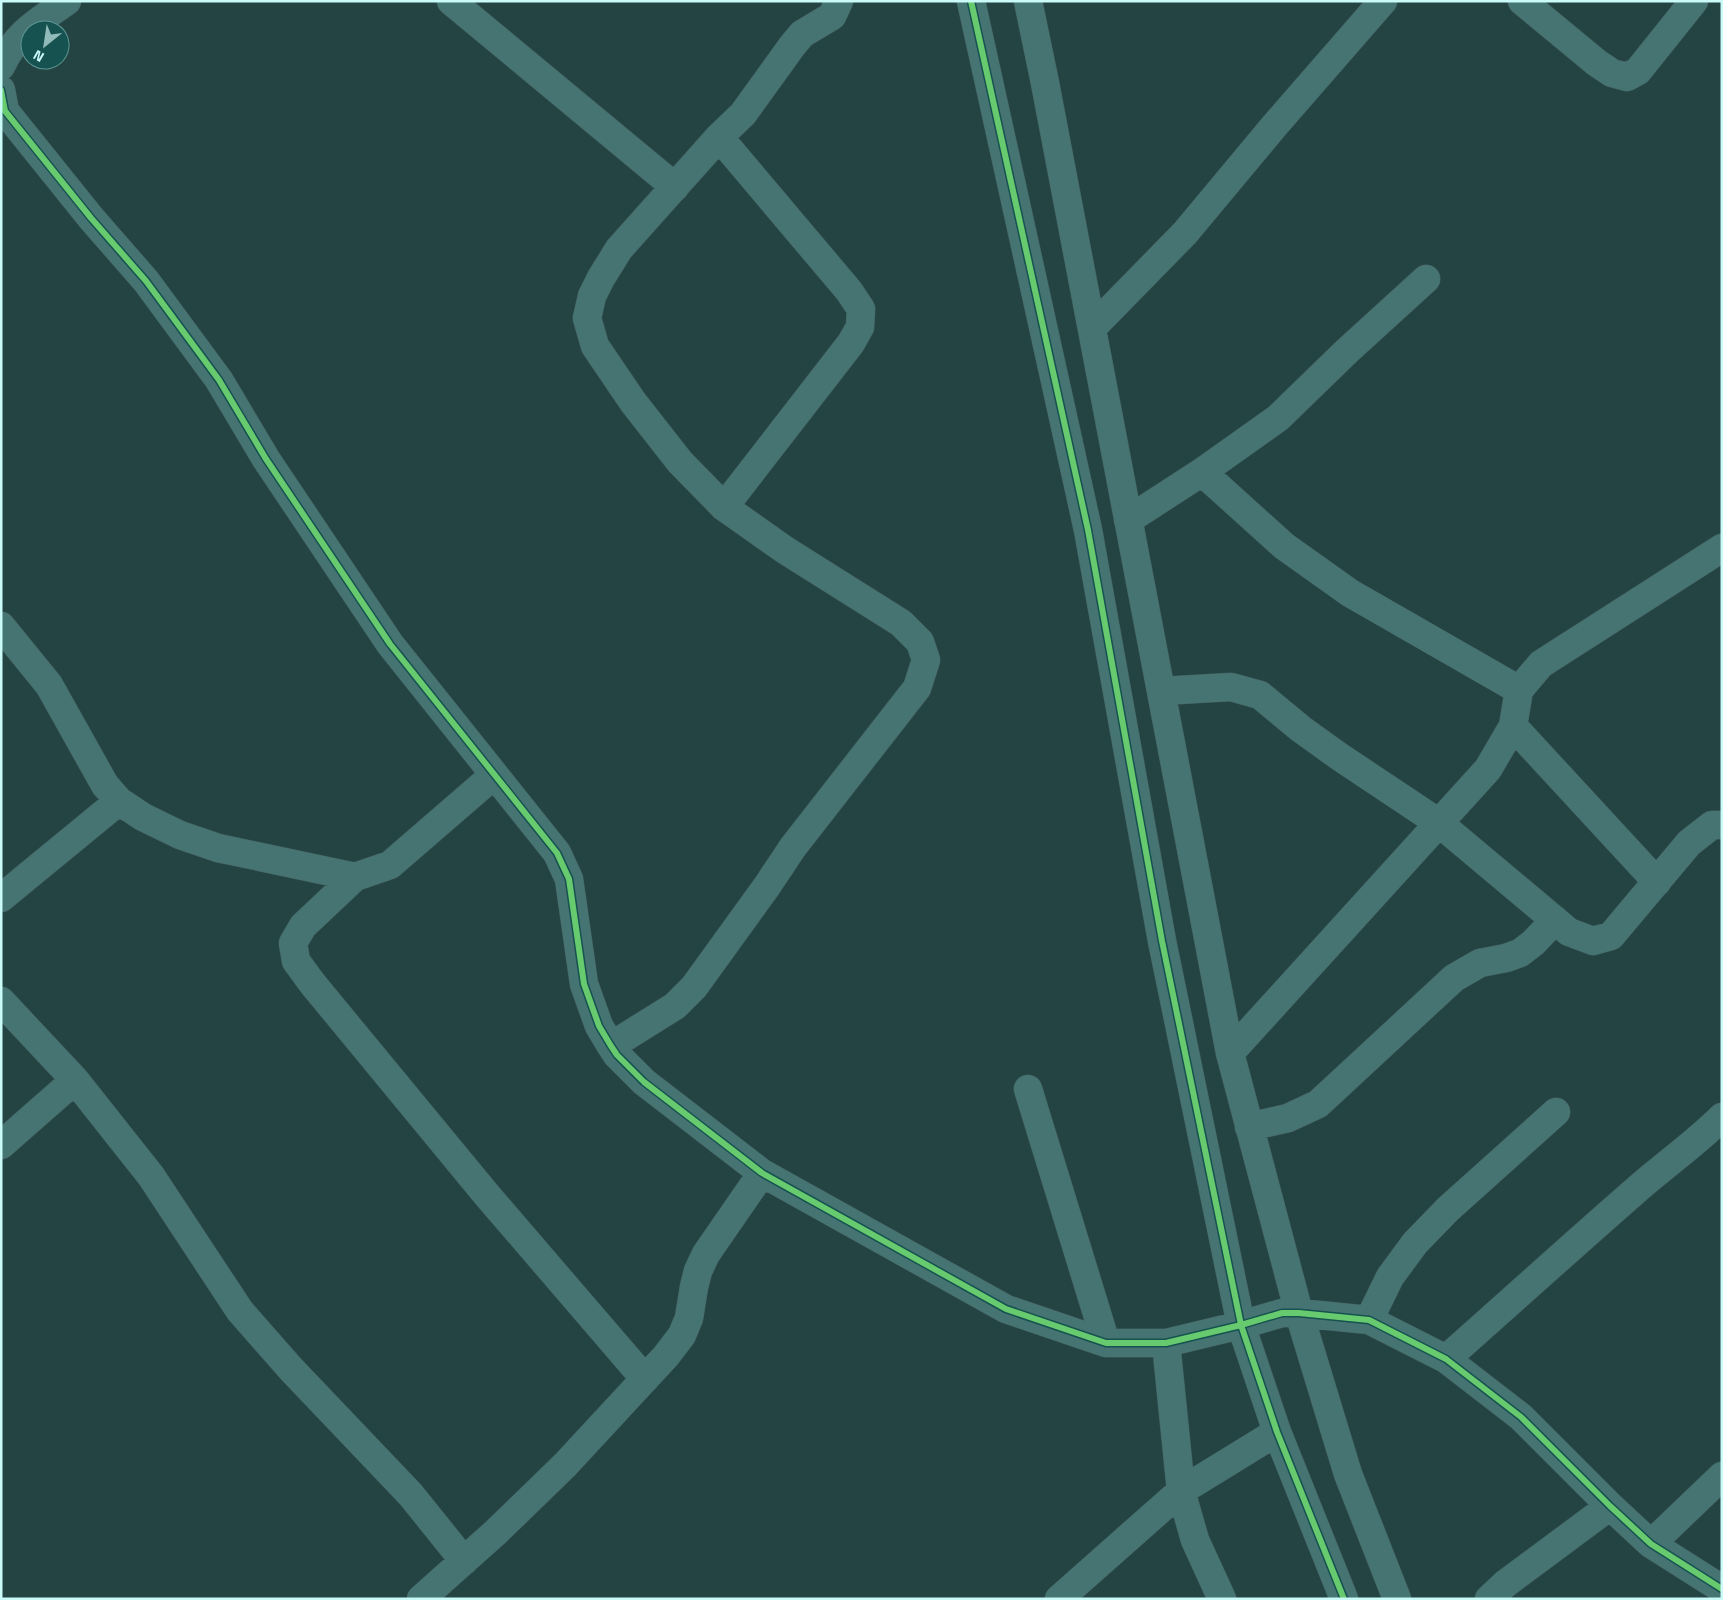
<svg xmlns="http://www.w3.org/2000/svg" width="1723" height="1600" font-family="'Titillium Web',sans-serif">
	<rect width="100%" height="100%" fill="#244443"/>
	<g fill="none" stroke-linecap="round" stroke-linejoin="round">
		<!-- minor casing -->
		<g stroke="#45615f" stroke-width="29">
			<path id="minor" d="M451,1L675,187
				M971,1L1088,530L1162,941L1241,1325L1277,1432L1344,1599
				M1028,1L1045,83L1230,1053L1299,1313L1348,1474L1397,1599
				M1522,1L1597,63L1612,73L1627,77L1638,71L1694,1
				M1,66C17,32 38,22 67,1
				M1,90L5,111L91,218L146,281L219,380L266,459L390,644L557,853L569,879L584,984L599,1026L611,1046L617,1055L644,1082L762,1173L1006,1309L1106,1343H1166L1241,1325L1282,1313H1299L1369,1320L1446,1359L1521,1417L1610,1506L1651,1544L1722,1589
				M719,137L849,291L861,309L860,327L851,343L724,507
				M1092,328L1185,233L1275,125L1383,1
				M1202,472L1284,546L1350,593L1519,690
				M1128,520L1202,472L1278,418L1347,351L1426,279
				M1,626L49,685L105,785L119,801L143,817L180,835L218,848L355,877L390,865L494,775
				M1161,691L1231,687L1260,695L1301,729L1340,757L1439,823L1569,932L1593,941L1611,936L1689,843L1712,825H1722
				M1513,726L1657,882
				M355,877L303,926L293,943L296,961L312,983L486,1194L645,1379
				M1,898L119,801
				M1,1001L75,1080L151,1176L240,1311L291,1369L411,1495L464,1561
				M611,1046L675,1006L694,987L767,886L793,847L917,688L926,660L920,642L901,623L785,550L724,507L680,462L633,402L595,346L587,318L592,296L601,278L619,249L719,137L743,114L792,46L802,34L832,16L839,1
				M1230,1053L1488,769L1513,726L1519,690L1541,664L1722,548
				M1028,1089L1106,1343
				M1249,1127L1288,1118L1318,1104L1454,978L1480,963L1506,958L1520,953L1533,943L1555,920
				M1,1145L75,1080
				M1369,1320L1390,1277L1415,1243L1448,1209L1556,1112
				M1166,1343L1181,1491L1195,1540L1222,1599
				M1446,1359C1509,1303 1571,1247 1635,1191C1663,1166 1695,1144 1722,1117
				M1651,1544L1722,1476
				M421,1599L496,1532L565,1465L666,1356L682,1335L689,1318L694,1287L698,1271L706,1254L762,1173
				M1059,1599L1181,1491L1277,1432
				M1489,1599L1505,1584L1610,1506"/>
		</g>
		<!-- minor -->
		<use href="#minor" stroke="#457473" stroke-width="28"/>
		<!-- cycleway casing -->
		<g stroke="#165250" stroke-width="9">
			<path id="cycleway" d="M971,1L1088,530L1162,941L1241,1325L1277,1432L1344,1599
				M1,90L5,111L91,218L146,281L219,380L266,459L390,644L557,853L569,879L584,984L599,1026L611,1046L617,1055L644,1082L762,1173L1006,1309L1106,1343H1166L1241,1325L1282,1313H1299L1369,1320L1446,1359L1521,1417L1610,1506L1651,1544L1722,1589"/>
		</g>
		<!-- cycleway -->
		<use href="#cycleway" stroke="#67ca6e" stroke-width="6"/>
	</g>
	<!-- border -->
	<rect width="1723" height="1600" fill="none" stroke="#cafbf9" stroke-width="5"/>
	<!-- north arrow -->
	<g transform="translate(45 45) rotate(210)"><circle r="24" fill="#165250" stroke="#5e9694"/>
	<path d="M0-4L9 19L0 12L-9 19Z" fill="#90bbb9"/>
	<text y="-8" font-size="14" font-weight="bold" text-anchor="middle" fill="#cafbf9">N</text>
	</g>
</svg>
